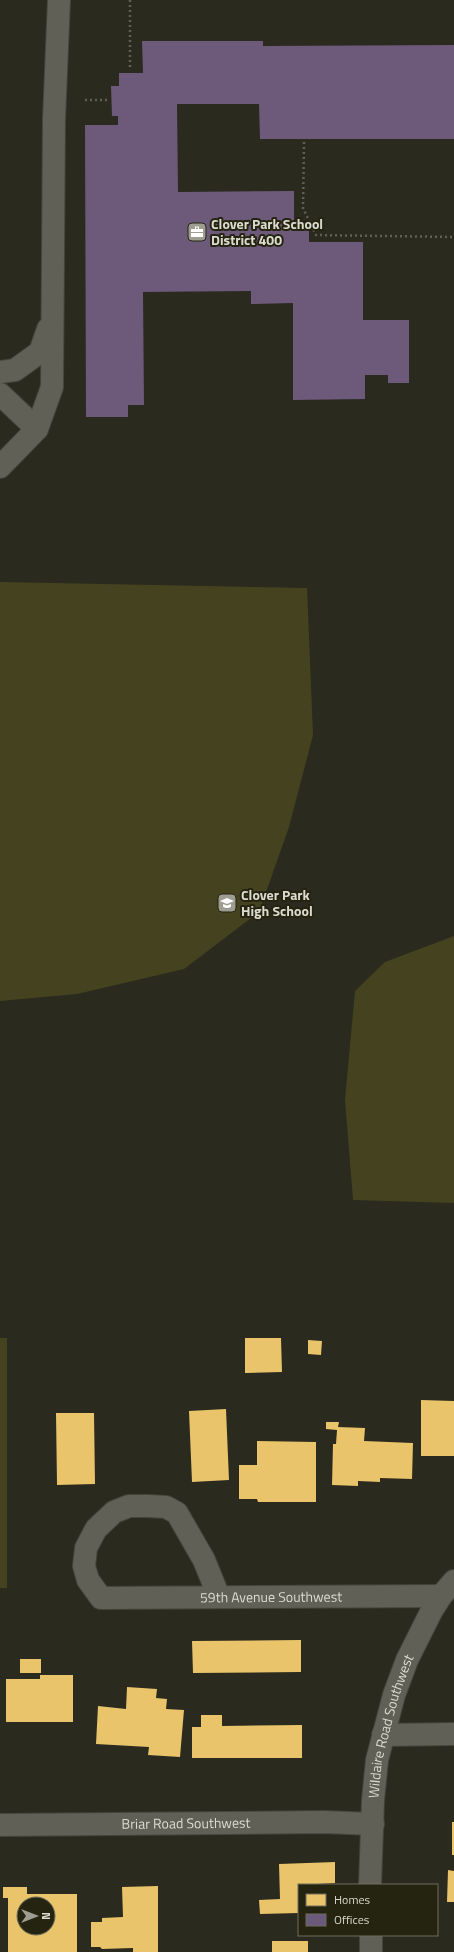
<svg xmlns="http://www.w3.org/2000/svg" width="454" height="1952" font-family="'Titillium Web',sans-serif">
	<rect width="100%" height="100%" fill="#2a2a1f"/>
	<!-- green -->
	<path fill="#45431f" d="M0,582L307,588L313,735L289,827L259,912L184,969L77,994L0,1001Z
		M454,936V1203L353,1200L345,1100L355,991L385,962Z
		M0,1338H7V1588H0Z"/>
	<!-- homes -->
	<path fill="#e9c46a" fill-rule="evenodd" d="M245,1338H281L282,1372L245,1373Z
		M308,1340L322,1341L321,1355L308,1354Z
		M421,1400L454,1401V1456H421Z
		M226,1409L229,1480L192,1482L189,1411Z
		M56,1413H94L95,1484L57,1485Z
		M326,1422H339L338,1427L365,1428L364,1441L413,1443L412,1479L380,1478V1482L358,1481V1486L332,1485L333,1444H336L337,1430L326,1429Z
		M257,1441L316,1442V1502H258L257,1499H239V1465H257Z
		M301,1640V1672L193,1673L192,1641Z
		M20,1659H41V1673H20Z
		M40,1675H73V1722H6V1679H40Z
		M127,1687L157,1689L156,1698L167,1699L166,1709L184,1710L180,1757L148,1755L149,1747L96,1744L98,1706L126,1709Z
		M201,1715H222V1726L302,1725V1758H192V1727H201Z
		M452,1822H454V1855H452Z
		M335,1862V1883L299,1885V1913L260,1914L259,1900L280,1899L279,1864Z
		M448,1870L454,1871V1902H447Z
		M158,1886V1952H133V1948L102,1949L100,1947H91V1922H102V1918L123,1917L122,1887Z
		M3,1887H27V1894H77V1952H8V1898H3ZM24,1904H48V1928H24Z
		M272,1941H308V1952H272Z"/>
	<!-- offices -->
	<path fill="#6d597a" d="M142,41H263V46L454,45V139H260L259,104H177L178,192L294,191V222H309V242H363V320H409V383H388V375H365V399L293,400V303L251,304V291L143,292L144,405H128V417H86L85,125H118V116H112L111,86H119V73H143Z"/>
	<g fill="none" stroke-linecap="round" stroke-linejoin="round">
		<!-- minor casing -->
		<g stroke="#45453c" stroke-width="24">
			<g id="minor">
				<path d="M0,372L15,370L40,352L48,329"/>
				<path d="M0,394L37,429"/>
				<path d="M0,467L37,429L52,387L54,119L59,0"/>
				<path id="s1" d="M219,1597L204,1560L177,1513L166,1507L148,1506H129L114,1512L96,1529L86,1548L84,1566L88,1580L101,1598L441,1596"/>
				<path d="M383,1735L454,1734"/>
				<path id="s2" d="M0,1825L324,1822L373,1824"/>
				<path id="s3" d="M370,1885L373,1800L377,1760L394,1695L407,1660L432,1610L441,1596L454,1581"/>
				<path d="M371,1935V1952"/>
			</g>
		</g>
		<!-- path -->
		<path stroke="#606057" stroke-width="2.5" stroke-dasharray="2 3" stroke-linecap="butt" d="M130,67V0
			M85,100H108
			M304,142L303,208L316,235L454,237"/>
		<!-- minor -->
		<use href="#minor" stroke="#606057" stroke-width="22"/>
	</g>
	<!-- icons -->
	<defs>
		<g id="office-square" transform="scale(1)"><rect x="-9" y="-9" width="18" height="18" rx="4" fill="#9d9d91" stroke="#252411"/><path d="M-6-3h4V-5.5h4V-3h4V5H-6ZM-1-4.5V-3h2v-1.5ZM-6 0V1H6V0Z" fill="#fff"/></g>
		<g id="school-square" transform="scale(1)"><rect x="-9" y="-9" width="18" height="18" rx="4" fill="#9d9d91" stroke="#252411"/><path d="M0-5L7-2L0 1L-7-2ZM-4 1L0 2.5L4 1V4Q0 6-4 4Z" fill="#fff"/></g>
	</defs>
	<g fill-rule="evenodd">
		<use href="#office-square" x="197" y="232"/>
		<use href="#school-square" x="227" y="903"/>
	</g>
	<g text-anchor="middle" stroke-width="4" stroke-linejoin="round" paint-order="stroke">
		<!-- poi labels -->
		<g font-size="14" font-weight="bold" fill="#dbdbcf" stroke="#252411" text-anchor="start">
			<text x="211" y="229">Clover Park School<tspan x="211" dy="16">District 400</tspan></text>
			<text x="241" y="900">Clover Park<tspan x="241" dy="16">High School</tspan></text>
		</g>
		<!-- street labels -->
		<g font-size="14" fill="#dbdbcf" stroke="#252411">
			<text dy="5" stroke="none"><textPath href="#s1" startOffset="431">59th Avenue Southwest</textPath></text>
			<text dy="5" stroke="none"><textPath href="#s3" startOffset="161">Wildaire Road Southwest</textPath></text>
			<text dy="5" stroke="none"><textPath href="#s2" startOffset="186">Briar Road Southwest</textPath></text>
		</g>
	</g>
	<!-- legend -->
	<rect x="298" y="1884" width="140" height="52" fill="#252411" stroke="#6e6d5d"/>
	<rect x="306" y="1894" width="20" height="12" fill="#e9c46a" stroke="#6e6d5d"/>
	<text x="334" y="1904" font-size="12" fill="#dbdbcf">Homes</text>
	<rect x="306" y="1914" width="20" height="12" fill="#6d597a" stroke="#6e6d5d"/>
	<text x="334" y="1924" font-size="12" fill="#dbdbcf">Offices</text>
	<!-- north arrow -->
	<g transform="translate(36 1916) rotate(90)"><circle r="19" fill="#252411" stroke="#6e6d5d"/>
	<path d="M0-3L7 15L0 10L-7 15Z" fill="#9d9d91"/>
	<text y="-6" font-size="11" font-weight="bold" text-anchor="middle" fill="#dbdbcf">N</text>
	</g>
</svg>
